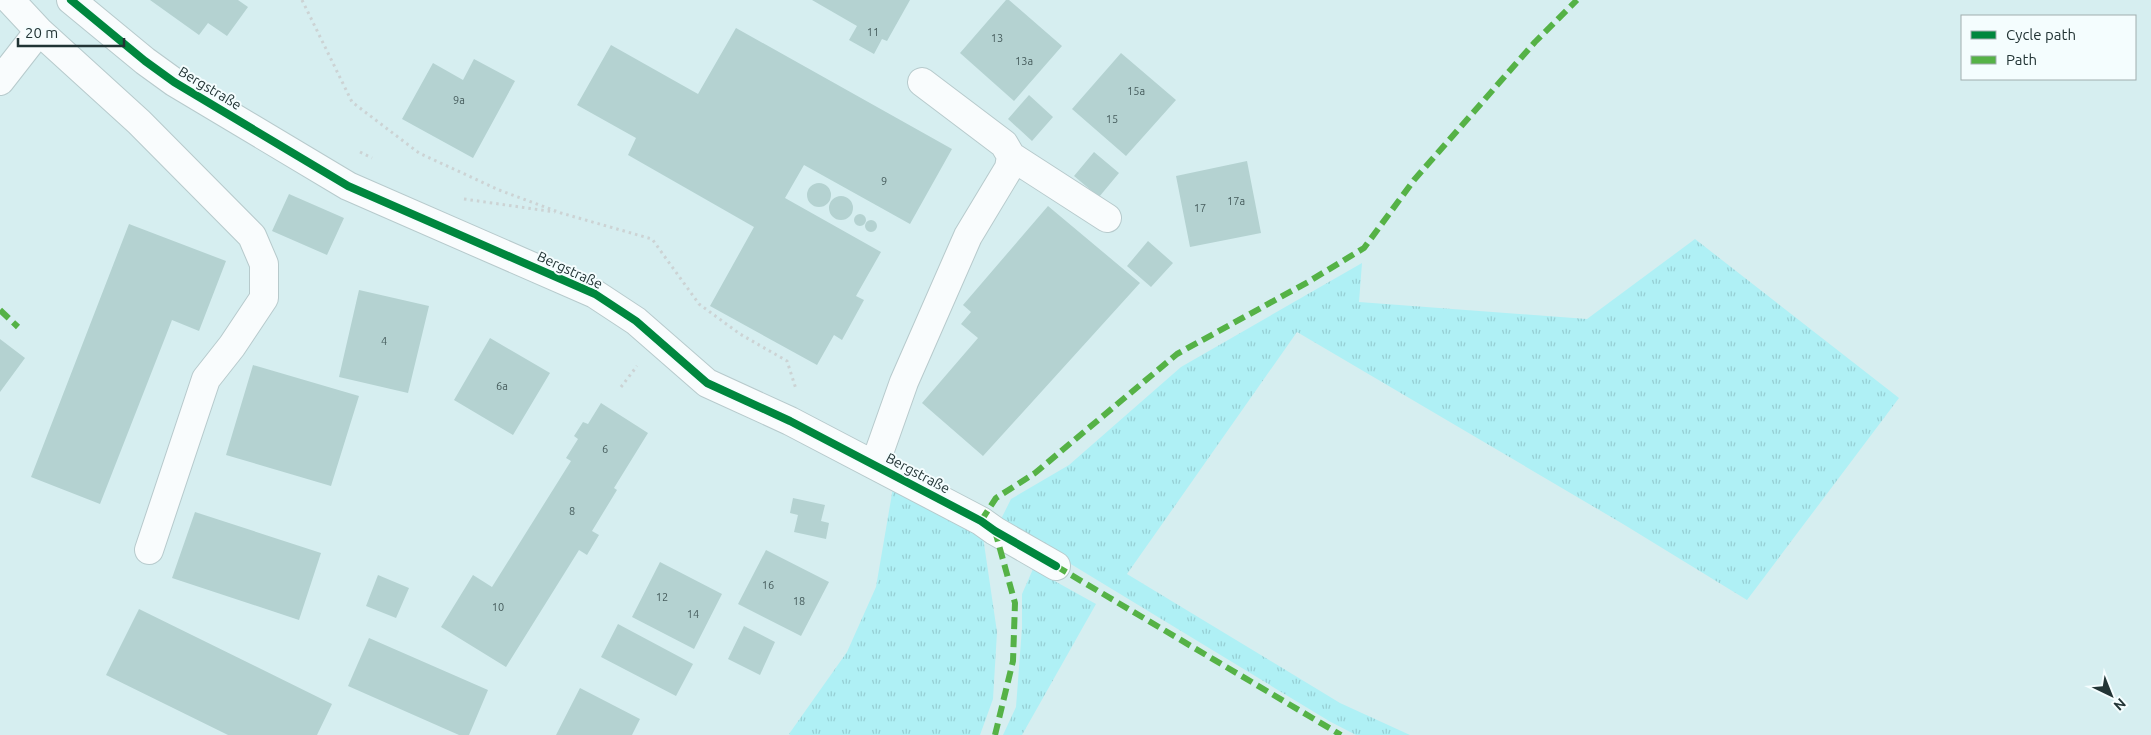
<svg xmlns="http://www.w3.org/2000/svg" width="2151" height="735" font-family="Ubuntu,sans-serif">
	<defs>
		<pattern id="grass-tufts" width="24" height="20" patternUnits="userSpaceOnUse" patternTransform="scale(1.25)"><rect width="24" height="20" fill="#aff0f5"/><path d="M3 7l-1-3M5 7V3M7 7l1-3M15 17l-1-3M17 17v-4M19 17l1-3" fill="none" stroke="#96ced3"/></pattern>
	</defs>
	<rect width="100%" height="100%" fill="#d6eef0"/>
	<!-- grass -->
	<path fill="url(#grass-tufts)" d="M1695,239L1899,398L1747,600L1623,524L1297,332L1127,574L1340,703L1410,735H1356L1329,721L1000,521L1011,499L1069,465L1181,367L1362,263L1359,302L1587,319Z
		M894,482L982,530L997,632L993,699L980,735H790L789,734L847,652L876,587Z
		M1033,569L1096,604L1022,735H1003L1016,707L1022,628V594Z"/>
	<!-- building -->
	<path fill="#b4d2d1" d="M150,0H238L248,7L227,36L208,23L199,35Z
		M812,0H910L887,41L882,39L874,54L849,40L857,26Z
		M1006,0H1009L1062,46L1014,101L960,53Z
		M736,28L952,149L910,224L804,165L785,198L881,252L856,296L864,300L842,340L834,335L817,365L710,306L754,227L628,155L636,138L577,105L611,45L698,94Z
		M1121,53L1176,100L1126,156L1072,109Z
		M474,59L515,81L473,158L402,119L433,63L463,80Z
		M1029,95L1053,117L1032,141L1008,119Z
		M1094,152L1119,173L1099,197L1074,176Z
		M1247,161L1261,233L1190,247L1176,176Z
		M807 195a12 12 0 1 1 24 0a12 12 0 1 1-24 0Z
		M289,194L344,218L327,255L272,231Z
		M829 208a12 12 0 1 1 24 0a12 12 0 1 1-24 0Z
		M1048,206L1140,283L983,456L922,403L978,338L961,324L971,312L963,305Z
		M854 220a6 6 0 1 1 12 0a6 6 0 1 1-12 0Z
		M865 226a6 6 0 1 1 12 0a6 6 0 1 1-12 0Z
		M129,224L226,261L199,331L172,320L100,504L31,477Z
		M1148,241L1173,263L1151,287L1127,266Z
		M359,290L429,306L408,393L339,377Z
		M490,338L550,373L513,435L454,400Z
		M0,339L25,358L0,392Z
		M253,365L359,396L331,486L226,455Z
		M601,403L648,433L614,488L617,490L592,531L599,535L587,555L579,550L506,667L441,627L473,575L492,587L571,461L566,458L578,439L574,436L583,422L588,424Z
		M793,498L825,505L821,521L829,523L826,539L794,532L798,515L790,513Z
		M195,512L321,553L299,620L172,578Z
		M766,550L829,582L801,636L738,604Z
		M660,562L722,594L694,649L632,617Z
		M378,575L409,588L396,618L366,606Z
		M139,609L332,704L317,735H228L106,675Z
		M618,624L693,664L676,696L601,657Z
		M744,626L775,642L760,675L728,659Z
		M369,638L488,690L469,735H459L348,686Z
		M580,688L640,719L632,735H556Z"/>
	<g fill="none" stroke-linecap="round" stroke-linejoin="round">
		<!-- minor casing -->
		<g stroke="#b7cacc" stroke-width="30">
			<path id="minor" d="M10,0L39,31L139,122L252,236L264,264V298L232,346L206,379L149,550
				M71,0L145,61L174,82L348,186L595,294L636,321L707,383L790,421L981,521L995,531L1056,566
				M0,81L39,31
				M1011,156L1107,218
				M875,464L904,382L968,236L1009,168L1011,156L1004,144L922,82"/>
		</g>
		<!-- path -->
		<path stroke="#ccd3d4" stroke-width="3" stroke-dasharray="2.5 4" stroke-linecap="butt" d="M302,0L352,102L419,153L499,190L561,213L652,239L699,304L740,334L787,361L796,389
			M360,152L372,158
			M464,199L555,212
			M621,387L637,366"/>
		<!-- minor -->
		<use href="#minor" stroke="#f9fcfd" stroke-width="28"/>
		<!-- quiet -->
		<path stroke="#55b246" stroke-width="6" stroke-dasharray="12 6" stroke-linecap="butt" d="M0,310L18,327
			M981,521L996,498L1035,473L1177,354L1308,282L1364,248L1414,180L1535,42L1577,0
			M1056,566L1341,735
			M995,735L1013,661L1015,603L995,531"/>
		<!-- cycleway casing -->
		<g stroke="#f4fdfe" stroke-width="11">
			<path id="cycleway" d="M71,0L145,61L174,82L348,186L595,294L636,321L707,383L790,421L981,521L995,531L1056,566"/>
		</g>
		<!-- cycleway -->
		<use href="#cycleway" stroke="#00873e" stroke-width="8"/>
	</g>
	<g text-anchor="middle" stroke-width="4" stroke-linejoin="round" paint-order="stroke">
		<!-- number labels -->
		<g font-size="11" fill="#465c5c">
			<text x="873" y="36">11</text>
			<text x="997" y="42">13</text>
			<text x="1024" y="65">13a</text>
			<text x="1136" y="95">15a</text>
			<text x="459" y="104">9a</text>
			<text x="1112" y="123">15</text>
			<text x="884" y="185">9</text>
			<text x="1236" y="205">17a</text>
			<text x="1200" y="212">17</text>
			<text x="384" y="345">4</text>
			<text x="502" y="390">6a</text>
			<text x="605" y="453">6</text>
			<text x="572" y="515">8</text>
			<text x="768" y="589">16</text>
			<text x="662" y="601">12</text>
			<text x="799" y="605">18</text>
			<text x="498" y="611">10</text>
			<text x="693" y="618">14</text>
		</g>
		<!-- street labels -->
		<g font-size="14" fill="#223435" stroke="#f4fdfe">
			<text transform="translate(210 88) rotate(31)" y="5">Bergstraße</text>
			<text transform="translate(570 270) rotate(25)" y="5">Bergstraße</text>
			<text transform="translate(918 473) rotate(28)" y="5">Bergstraße</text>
		</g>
	</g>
	<!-- legend -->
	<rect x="1961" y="15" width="175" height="65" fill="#f4fdfe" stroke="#a0adae"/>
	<rect x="1971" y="31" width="25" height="8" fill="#00873e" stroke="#a0adae"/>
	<text x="2006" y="40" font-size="15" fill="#223435">Cycle path</text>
	<rect x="1971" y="56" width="25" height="8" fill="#55b246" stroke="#a0adae"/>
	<text x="2006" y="65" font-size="15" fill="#223435">Path</text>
	<!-- north arrow -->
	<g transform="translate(2111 695) rotate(137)" stroke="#f4fdfe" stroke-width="4" paint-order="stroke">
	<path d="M0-4L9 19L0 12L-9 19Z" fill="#223435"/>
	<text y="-8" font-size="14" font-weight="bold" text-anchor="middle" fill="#223435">N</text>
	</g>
	<!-- scale -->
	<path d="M18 38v8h106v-8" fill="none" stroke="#223435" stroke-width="2.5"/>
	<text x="25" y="38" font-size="15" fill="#223435" stroke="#f4fdfe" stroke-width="4" paint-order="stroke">20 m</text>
</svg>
